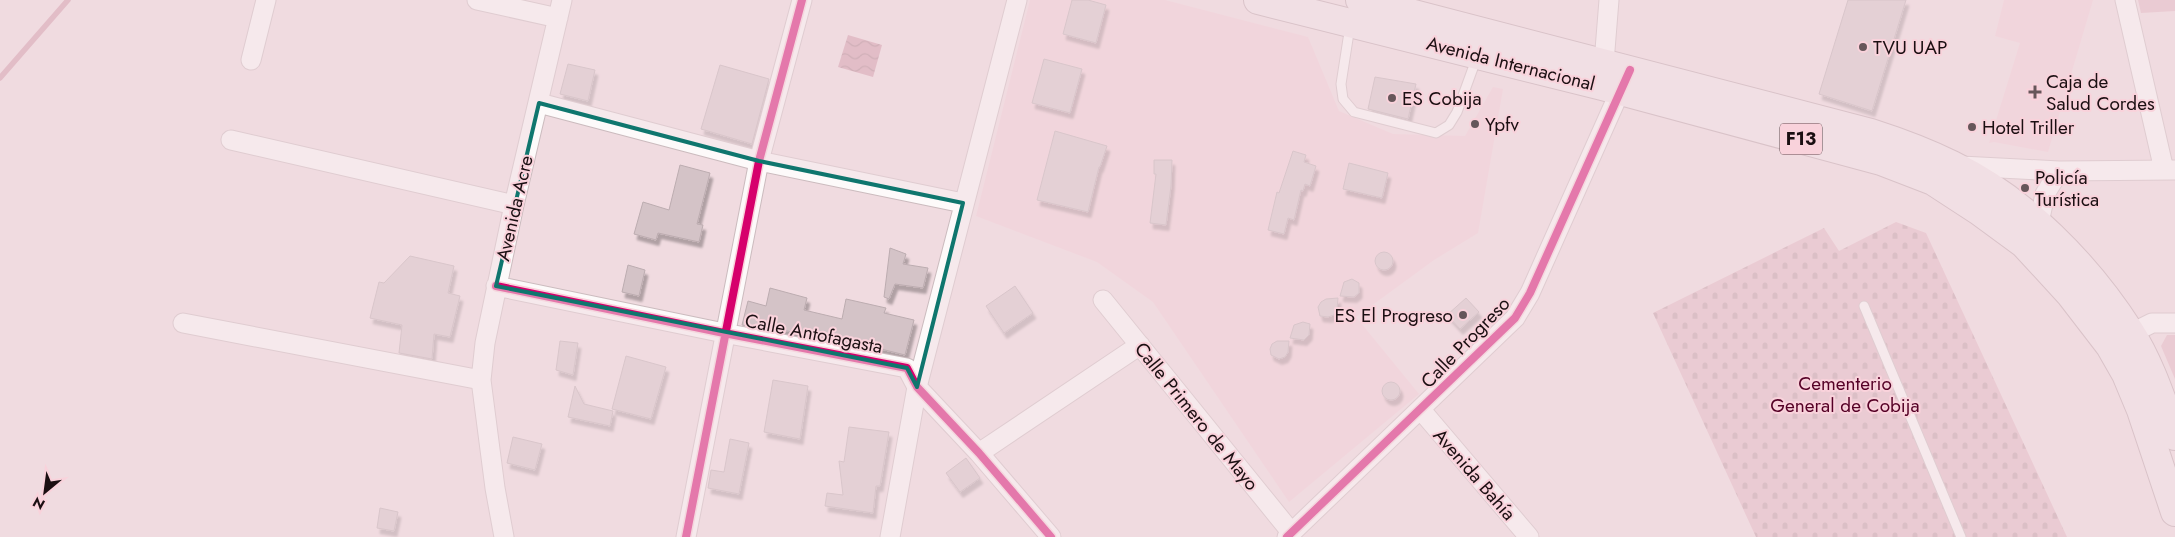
<svg xmlns="http://www.w3.org/2000/svg" width="2175" height="537" font-family="Jost,sans-serif">
	<defs>
		<pattern id="cemetery-stones" width="16" height="16" patternUnits="userSpaceOnUse" patternTransform="scale(1.25)"><rect width="16" height="16" fill="#e3b9c3"/><path d="M2 7V4a2 2 0 0 1 4 0v3zM10 15v-3a2 2 0 0 1 4 0v3z" fill="#c29ea6"/></pattern>
		<pattern id="water-waves" width="16" height="10" patternUnits="userSpaceOnUse" patternTransform="scale(1.25)"><rect width="16" height="10" fill="#d19aa9"/><path d="M0 5q4-4 8 0t8 0" fill="none" stroke="#a97c88"/></pattern>
		<filter id="shadow"><feDropShadow dx="3" dy="5.5" stdDeviation="1" flood-color="#0004"/></filter>
	</defs>
	<rect width="100%" height="100%" fill="#f0dbe0"/>
	<!-- built -->
	<path fill="#f2cfd7" d="M1030,0H1165L1308,37L1339,111L1393,134L1465,136L1493,87L1503,89L1478,233L1434,260L1356,317L1419,394L1289,502L1153,302L1097,262L976,216Z
		M2004,0H2093L2048,152L1994,142L1989,143L2020,43L1995,36Z"/>
	<!-- cemetery -->
	<path fill="url(#cemetery-stones)" d="M1896,222L1926,233L2067,537H1756L1653,313L1824,228L1839,251Z"/>
	<!-- park -->
	<path fill="#e3b9c3" d="M2138,0H2175V11L2141,13Z
		M2167,335H2175V379L2161,346Z"/>
	<!-- water -->
	<path fill="url(#water-waves)" d="M848,35L882,45L873,77L838,67Z"/>
	<g fill="none" stroke-linecap="round" stroke-linejoin="round">
		<!-- stream -->
		<path stroke="#d19aa9" stroke-width="5.5" d="M0,78L68,0"/>
	</g>
	<!-- building -->
	<path fill="#d4c3c7" stroke="#bcacb0" filter="url(#shadow)" d="M1072,0H1088L1106,5L1096,43L1063,34Z
		M1848,0H1906L1872,111L1819,94Z
		M1044,59L1082,69L1070,113L1032,103Z
		M568,64L595,70L588,101L560,94Z
		M720,65L769,79L752,144L701,129Z
		M1375,77L1416,84L1408,119L1368,109Z
		M1055,131L1107,146L1100,167H1099L1088,212L1037,200Z
		M1293,151L1306,155L1304,162L1316,166L1310,186L1305,184L1303,191L1301,190L1294,220L1288,218L1284,234L1268,230L1277,192L1279,193Z
		M1154,160H1172L1171,186L1166,225L1150,223L1156,174H1154Z
		M1349,163L1388,173L1382,198L1343,189Z
		M680,165L710,173L697,224L703,225L699,242L658,233L656,240L634,234L643,202L669,210Z
		M890,248L906,254L903,264L928,268L923,288L895,284L889,299L884,297Z
		M1375 261a9 9 0 1 1 18 0a9 9 0 1 1-18 0Z
		M410,256L454,266L448,293L460,296L450,337L434,334L432,359L399,353L402,325L370,318L379,282L384,283Z
		M628,265L645,270L639,296L622,292Z
		M1352,279L1359,283V293L1354,297L1340,296L1344,282Z
		M1015,286L1033,313L1004,333L986,306Z
		M770,288L807,298L804,310L842,319L846,299L886,308L884,313L914,320L905,355L873,347L872,350L783,330L782,333L742,325L748,301L766,306Z
		M1338,298L1337,310L1334,315L1328,317L1320,316L1318,307L1321,302L1326,299Z
		M1466,298L1479,312L1460,329L1447,315Z
		M1303,322L1310,324L1309,335L1304,340L1290,338L1294,325Z
		M560,341L578,343L573,375L556,370Z
		M1289,341L1288,352L1285,357L1279,359L1271,355L1270,349L1272,344L1277,341Z
		M626,356L666,367L651,419L612,409Z
		M773,380L808,386L800,439L764,432Z
		M1382 391a9 9 0 1 1 18 0a9 9 0 1 1-18 0Z
		M575,386L584,404L613,411L610,426L568,417Z
		M849,427L889,432L880,486H876L873,513L825,506L827,493L843,495L839,461L844,462Z
		M513,437L542,444L535,470L507,463Z
		M730,439L749,443L739,494L708,488L711,470L724,472Z
		M966,458L980,478L960,492L946,473Z
		M380,508L398,512L394,531L377,528Z"/>
	<g fill="none" stroke-linecap="round" stroke-linejoin="round">
		<!-- service casing -->
		<g stroke="#cbbbbe" stroke-width="11">
			<path id="service" d="M1350,26L1341,84L1343,99L1354,112L1436,133L1449,125L1457,112L1477,57
				M1864,306L1961,537"/>
		</g>
		<!-- minor casing -->
		<g stroke="#cbbbbe" stroke-width="21">
			<path id="minor" d="M477,0L558,18
				M2125,0L2164,170
				M251,60L266,0
				M1603,75L1609,0
				M539,103L759,161L963,203
				M231,140L514,205
				M1961,166L2059,171L2175,170
				M2039,223L2045,194L2059,171
				M496,286L724,333L907,368L917,387L979,453L1051,537
				M1103,300L1291,532
				M183,323L481,380
				M2122,338L2152,323H2175
				M1421,410L1529,537
				M979,453L1140,345
				M504,537L495,488L481,380L485,343L514,205L562,0
				M686,537L759,161L802,0
				M890,537L917,387L1017,0
				M1287,537L1515,318L1530,293L1625,80"/>
		</g>
		<!-- trunk casing -->
		<g stroke="#bda6ac" stroke-width="30">
			<path id="trunk" d="M1258,0L1602,86L1881,161L1933,181L1979,211L2024,244L2070,294L2110,346L2126,374L2141,410L2175,512
				M1360,0L1871,133C1899,142 1926,152 1952,165C2024,200 2087,265 2130,332C2150,363 2162,401 2175,436"/>
		</g>
		<!-- service -->
		<use href="#service" stroke="#fdfafa" stroke-width="9"/>
		<!-- minor -->
		<use href="#minor" stroke="#fdfafa" stroke-width="19"/>
		<!-- trunk -->
		<use href="#trunk" stroke="#f2e4e8" stroke-width="28"/>
		<!-- cycleway casing -->
		<g stroke="#f9d2db" stroke-width="11">
			<path id="cycleway" d="M496,286L724,333L907,368L917,387L979,453L1051,537
				M686,537L759,161L802,0
				M1287,537L1515,318L1530,293L1630,70"/>
		</g>
		<!-- cycleway -->
		<use href="#cycleway" stroke="#d6006c" stroke-width="8"/>
	</g>
	<!-- marked area -->
	<path d="M0 0H2175V537H0ZM539,103L759,161L963,203L917,387L907,368L496,286Z" fill="#f0dbe0" fill-opacity=".55" fill-rule="evenodd"/>
	<path fill="none" stroke="#0f766e" stroke-width="4" stroke-linejoin="round" d="M539,103L759,161L963,203L917,387L907,368L496,286Z"/>
	<!-- markers -->
	<g fill="#66565a" stroke="#f9d2db" stroke-width="2">
		<circle cx="1863" cy="47" r="5"/>
		<path d="M2032.5 84.5h5v5h5v5h-5v5h-5v-5h-5v-5h5z"/>
		<circle cx="1392" cy="98" r="5"/>
		<circle cx="1475" cy="124" r="5"/>
		<circle cx="1972" cy="127" r="5"/>
		<circle cx="2025" cy="188" r="5"/>
		<circle cx="1463" cy="315" r="5"/>
	</g>
	<g text-anchor="middle" stroke-width="4" stroke-linejoin="round" paint-order="stroke">
		<!-- shield labels -->
		<rect fill="#f9d2db" stroke="#5e4a4e" stroke-width="1" x="1780" y="123.5" width="42" height="31" rx="4"/>
		<g font-size="18" font-weight="bold" fill="#1b0f12">
			<text x="1801" y="145">F13</text>
		</g>
		<!-- poi labels -->
		<g font-size="19" fill="#1b0f12" stroke="#f9d2db" text-anchor="start">
			<text x="1873" y="54">TVU UAP</text>
			<text x="2046" y="88">Caja de<tspan x="2046" dy="22">Salud Cordes</tspan></text>
			<text x="1402" y="105">ES Cobija</text>
			<text x="1485" y="131">Ypfv</text>
			<text x="1982" y="134">Hotel Triller</text>
			<text x="2035" y="184">Policía<tspan x="2035" dy="22">Turística</tspan></text>
			<text x="1453" y="322" text-anchor="end">ES El Progreso</text>
		</g>
		<!-- street labels -->
		<g font-size="19" fill="#1b0f12" stroke="#f9d2db">
			<text transform="translate(1511 63) rotate(14)" y="7">Avenida Internacional</text>
			<text transform="translate(514 208) rotate(-77)" y="7">Avenida Acre</text>
			<text transform="translate(814 333) rotate(11)" y="7">Calle Antofagasta</text>
			<text transform="translate(1465 342) rotate(-46)" y="7">Calle Progreso</text>
			<text transform="translate(1197 416) rotate(51)" y="7">Calle Primero de Mayo</text>
			<text transform="translate(1475 474) rotate(49)" y="7">Avenida Bahía</text>
		</g>
		<!-- park labels -->
		<g font-size="19" fill="#550026" stroke="#f9d2db">
			<text x="1845" y="390">Cementerio<tspan x="1845" dy="22">General de Cobija</tspan></text>
		</g>
	</g>
	<!-- north arrow -->
	<g transform="translate(45 492) rotate(209)" stroke="#f9d2db" stroke-width="4" paint-order="stroke">
	<path d="M0-4L9 19L0 12L-9 19Z" fill="#1b0f12"/>
	<text y="-8" font-size="14" font-weight="bold" text-anchor="middle" fill="#1b0f12">N</text>
	</g>
</svg>
